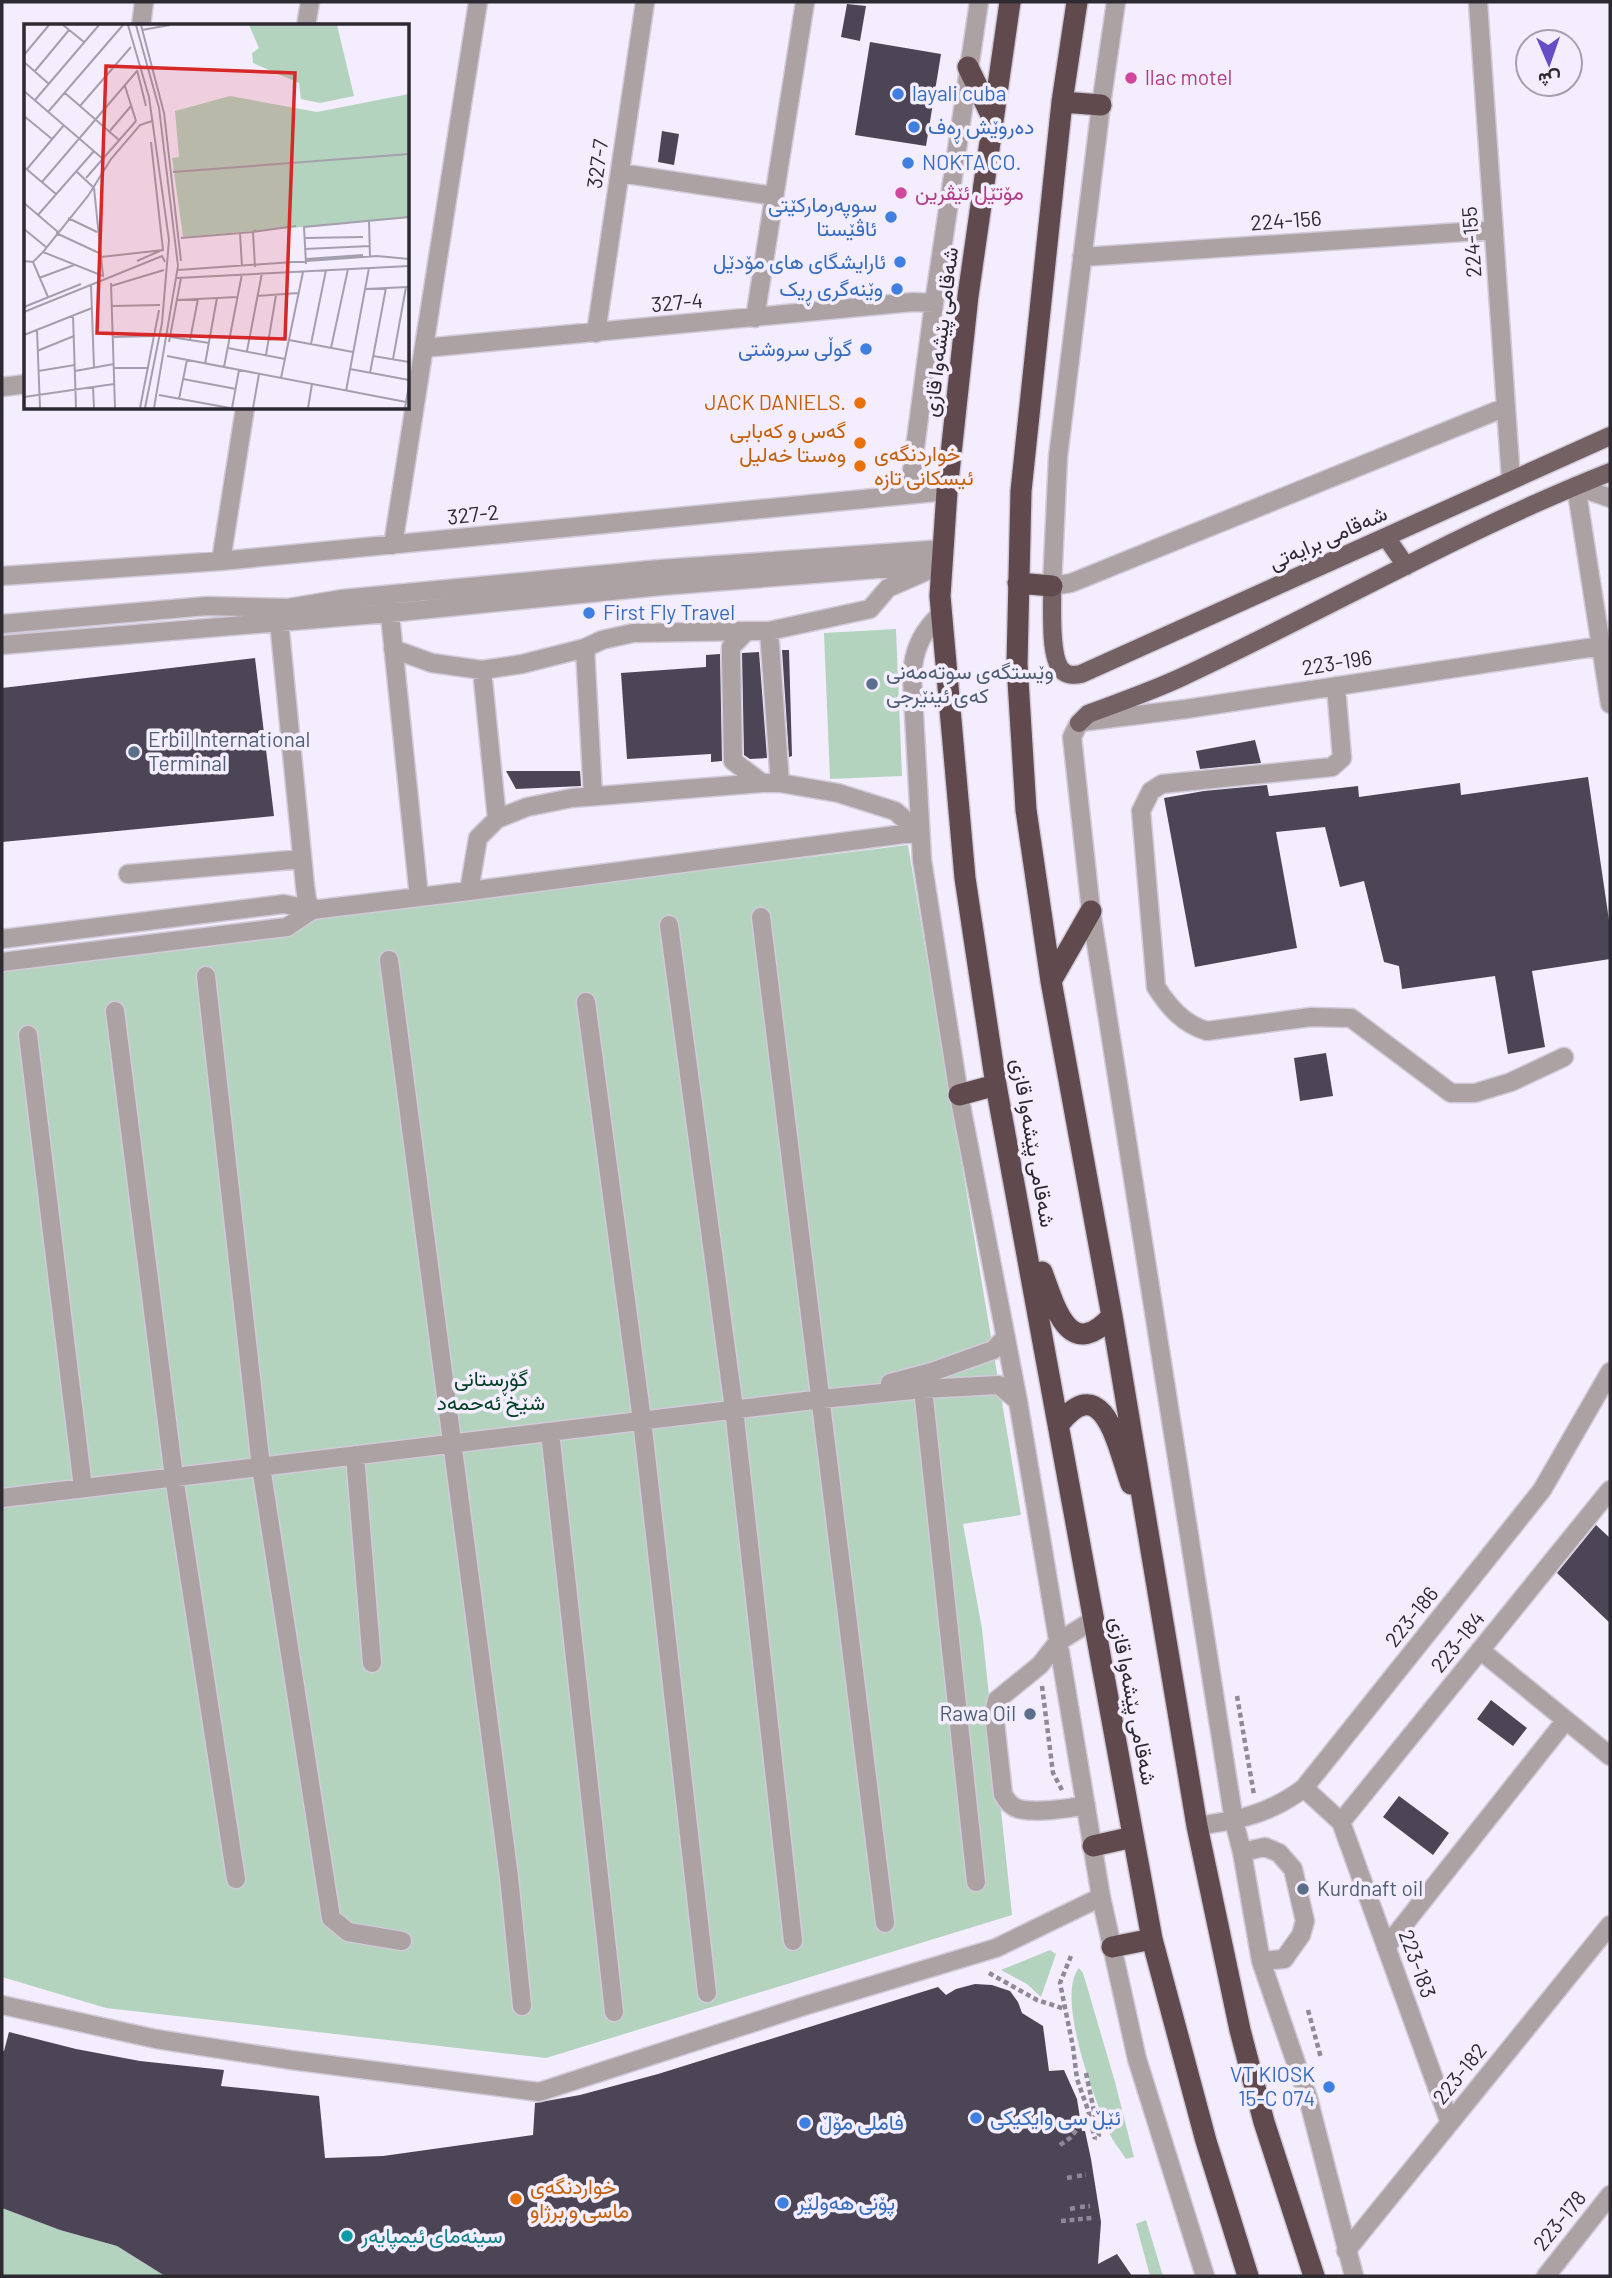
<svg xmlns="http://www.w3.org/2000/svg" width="1612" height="2278" font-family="Barlow,Vazirmatn,sans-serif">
	<rect width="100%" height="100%" fill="#f4edfe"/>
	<!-- green -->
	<path fill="#b3d3bf" d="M896,629L902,776L830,779L824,633Z
		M908,845L1021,1515L963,1524L982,1629L1012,1915L546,2058L106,2008L2,1977V956Z
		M1050,1950L1056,1954L1041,1997L1027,1984L1001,1970Z
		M1079,1968L1083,1973L1115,2082L1134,2157L1126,2159C1121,2151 1113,2142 1109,2132C1095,2100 1055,1997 1079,1968Z
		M2,2208L60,2230L117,2246L165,2276H2Z
		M1146,2220L1163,2276H1150L1136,2224Z"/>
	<!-- building -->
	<path fill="#4c4556" d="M847,4L866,6L860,41L841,37Z
		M870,42L941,54L926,146L855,135Z
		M662,131L679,134L674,165L658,162Z
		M782,650H789L792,756L789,757Z
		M759,652L767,758L750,759L744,755L742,653Z
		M720,654L722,761L711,762V754L627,759L621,673L706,667V655Z
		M255,658L274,816L2,842V688Z
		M1255,740L1261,763L1200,769L1196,751Z
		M506,771H580L581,786L516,789Z
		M1588,777L1610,927V959L1532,971L1545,1047L1508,1054L1495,976L1402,989L1399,966L1384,962L1364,881L1340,887L1325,827L1276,832L1297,948L1195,967L1164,798L1204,791L1267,785L1269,796L1358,786L1359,797L1460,783L1461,795Z
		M1326,1053L1333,1096L1300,1101L1294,1058Z
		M1596,1525L1610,1538V1623L1557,1573Z
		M1491,1700L1527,1728L1513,1746L1477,1719Z
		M1399,1796L1449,1833L1433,1855L1383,1817Z
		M975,1984L992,1985L1010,1991L1018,2002L1022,2013L1043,2026L1049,2071L1064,2070L1077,2099L1082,2131H1085L1091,2159L1101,2222L1098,2264L1117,2254L1132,2276H165L117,2246L60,2230L2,2208V2051H4L9,2032L76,2049L140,2061L224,2070L221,2086L319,2096L325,2158L383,2156L533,2135L535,2103L580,2095L658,2074L938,1987L946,1995L956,1989Z"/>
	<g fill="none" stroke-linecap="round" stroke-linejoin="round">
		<!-- minor casing -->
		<g stroke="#d0cad9" stroke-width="21">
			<path id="minor" d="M1116,2L1101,105L1058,457L1052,586L1071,583L1506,407
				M1478,2L1511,480
				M141,26L144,2
				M306,26L310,2
				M620,173L774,196
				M1082,257L1494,230
				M755,318L805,2
				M596,333L645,2
				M424,348L913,302L934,303
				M2,387L26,384
				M909,494L934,303L979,2
				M1610,498L1576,486L1610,704
				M393,545L478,2
				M221,561L245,408
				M2,576L221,561L947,491
				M389,605L419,897
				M278,611L305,886L307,900L312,910L469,891L919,832
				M942,613C922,631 913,650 912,677L922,860L959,1095L1018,1401L1101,1897L1137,2059L1205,2276
				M2,624L207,606L288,608L342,599L660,569L943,549
				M769,631L780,783
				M2,645L389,613L661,586L942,564
				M585,648L593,796
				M393,649L432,663L482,670L522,664L585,648L602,640L633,633L747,631
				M482,670L497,819
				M1336,686L1342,758L1332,767L1162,784L1151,791L1141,811L1156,987C1169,1007 1183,1024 1207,1031L1311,1017L1351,1018L1451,1093H1475L1511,1082L1564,1057
				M919,832L895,811L838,793L780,783H762L733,761L731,654V647L747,631H769L870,609L888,588L929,570
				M128,874L302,859
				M469,891L478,838L497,819L527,807L572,798L762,783
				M761,917L885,1923
				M669,925L734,1409L793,1941
				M2,939L284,904L312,910L287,927L2,962
				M389,960L509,1877L522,2006
				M206,976L261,1467L331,1918L348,1932L402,1941
				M586,1002L642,1420L707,1993
				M115,1011L174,1477L236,1879
				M28,1035L83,1488
				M890,1383L932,1372L993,1350L1006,1337
				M923,1389L976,1882
				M550,1432L614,2012
				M355,1455L372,1663
				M2,1498L822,1399L923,1389L999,1385L1018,1401
				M1480,1650L1610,1756
				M1304,1788L1341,1822L1450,2123
				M1086,1805C1068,1809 1036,1813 1019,1809C1011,1807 1006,1800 1003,1794L994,1713L997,1700L1040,1665L1058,1642L1093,1620
				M1341,1822L1610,1490
				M1197,1826C1239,1820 1270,1814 1304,1788L1542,1490L1610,1372
				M1242,1852L1265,1847L1279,1853L1293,1869L1305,1921L1301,1935L1284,1959L1261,1961
				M1386,1947L1566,1720
				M2,2005L156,2039L291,2060L539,2092L804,2006L996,1948L1101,1897
				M1346,2251L1610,1925
				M1354,2276L1308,2098L1261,1961L1242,1852L1234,1821L1091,911L1072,737L1079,723L1089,721L1186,709L1601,646
				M1546,2276L1610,2195"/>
		</g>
		<!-- major casing -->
		<g stroke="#d0cad9" stroke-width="21">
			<path id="major" d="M1386,537L1406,566
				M1052,586C1053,605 1048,661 1064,672C1069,676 1076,675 1081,674L1610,436
				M1079,723L1088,714C1120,702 1152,691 1182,677C1326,610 1463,530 1610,472"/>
		</g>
		<!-- highway casing -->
		<g stroke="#d0cad9" stroke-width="24">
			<path id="highway" d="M1010,2L968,296L947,491L940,596L965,878L996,1085L1152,1939L1206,2141L1248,2276
				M1077,2L1062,102L1021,491L1017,664L1026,810L1051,981L1112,1316L1197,1826L1240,2030L1264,2122L1314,2276
				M968,67L992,117
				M1062,102L1101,105
				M1018,583L1052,586
				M1051,981L1091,911
				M959,1095L996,1085
				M1042,1272C1055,1307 1069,1363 1112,1316
				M1060,1423C1104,1368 1119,1451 1131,1484
				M1093,1846L1133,1837
				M1112,1947L1152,1939"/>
		</g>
		<!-- path -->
		<path stroke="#8e8996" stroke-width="4.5" stroke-dasharray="5 3.5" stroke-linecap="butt" d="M1042,1686L1053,1773L1062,1790
			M1237,1696L1254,1795
			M1071,1956L1060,1983L1073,2047L1077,2079L1088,2110L1095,2139
			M989,1973L1037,2000L1065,2009
			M1308,2010L1321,2058
			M1086,2073L1099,2135L1095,2139
			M1060,2145L1070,2138L1079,2127
			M1077,2176L1086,2175
			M1067,2178L1072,2177
			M1080,2207L1090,2206
			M1070,2209L1075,2208
			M1061,2221L1092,2218"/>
		<!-- minor -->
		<use href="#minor" stroke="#ada2a3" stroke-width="18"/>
		<!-- major -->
		<use href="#major" stroke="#746164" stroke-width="18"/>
		<!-- highway -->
		<use href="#highway" stroke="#604a4d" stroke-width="21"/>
	</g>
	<!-- markers -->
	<g fill="#d1479c" stroke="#f4edfe" stroke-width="2.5">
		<circle cx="1131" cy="78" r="7"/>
		<circle cx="901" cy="193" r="7"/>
	</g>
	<g fill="#3f7fe0" stroke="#f4edfe" stroke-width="2.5">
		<circle cx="898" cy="94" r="7"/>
		<circle cx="914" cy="127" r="7"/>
		<circle cx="908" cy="163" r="7"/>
		<circle cx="891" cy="217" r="7"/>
		<circle cx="900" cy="262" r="7"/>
		<circle cx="897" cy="289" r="7"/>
		<circle cx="866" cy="349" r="7"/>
		<circle cx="589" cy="613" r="7"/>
		<circle cx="1329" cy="2087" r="7"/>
		<circle cx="976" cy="2118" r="7"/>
		<circle cx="805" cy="2123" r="7"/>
		<circle cx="783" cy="2203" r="7"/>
	</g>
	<g fill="#e8710a" stroke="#f4edfe" stroke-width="2.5">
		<circle cx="860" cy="403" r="7"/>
		<circle cx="860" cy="443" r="7"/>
		<circle cx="860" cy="466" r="7"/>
		<circle cx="516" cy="2199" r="7"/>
	</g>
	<g fill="#5c6f8a" stroke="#f4edfe" stroke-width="2.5">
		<circle cx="872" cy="684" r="7"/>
		<circle cx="134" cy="752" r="7"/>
		<circle cx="1030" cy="1714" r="7"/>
		<circle cx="1303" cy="1889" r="7"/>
	</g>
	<circle fill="#0f9aa8" stroke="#f4edfe" stroke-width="2.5" cx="347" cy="2236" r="7"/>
	<g text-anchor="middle" stroke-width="7" stroke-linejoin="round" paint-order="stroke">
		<!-- hotel labels -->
		<g font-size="21" fill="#b23c85" stroke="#f4edfe" text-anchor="start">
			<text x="1145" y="85">llac motel</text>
			<text x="915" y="200">مۆتێل ئێڤرین</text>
		</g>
		<!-- shop labels -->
		<g font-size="21" fill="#366cbe" stroke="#f4edfe" text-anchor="start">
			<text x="912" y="101">layali cuba</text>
			<text x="928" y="134">دەروێش ڕەف</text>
			<text x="922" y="170">NOKTA CO.</text>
			<text x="877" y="212" text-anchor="end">سوپەرمارکێتی<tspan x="877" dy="24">ئاڤێستا</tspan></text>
			<text x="886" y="269" text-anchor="end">ئارایشگای های مۆدێل</text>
			<text x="883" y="296" text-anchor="end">وێنەگری ڕیک</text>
			<text x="852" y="356" text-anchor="end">گوڵی سروشتی</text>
			<text x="603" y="620">First Fly Travel</text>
			<text x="1315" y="2082" text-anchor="end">VT KIOSK<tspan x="1315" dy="24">15-C 074</tspan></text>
			<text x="990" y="2125">ئێڵ سی وایکیکی</text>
			<text x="819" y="2130">فاملی مۆڵ</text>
			<text x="797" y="2210">پۆنی هەولێر</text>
		</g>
		<!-- street labels -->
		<g font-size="21" fill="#2d2a32" stroke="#f4edfe">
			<text transform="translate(598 164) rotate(-82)" y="7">327-7</text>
			<text transform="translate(1286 221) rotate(-4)" y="7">224-156</text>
			<text transform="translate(1472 242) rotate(-94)" y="7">224-155</text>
			<text transform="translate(677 303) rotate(-5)" y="7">327-4</text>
			<text transform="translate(941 332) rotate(-83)" y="7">شەقامی پێشەوا قازی</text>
			<text transform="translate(473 515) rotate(-6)" y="7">327-2</text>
			<text transform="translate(1328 538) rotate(-24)" y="7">شەقامی برایەتی</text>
			<text transform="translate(1337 663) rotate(-9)" y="7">223-196</text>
			<text transform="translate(1033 1143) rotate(80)" y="7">شەقامی پێشەوا قازی</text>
			<text transform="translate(1412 1617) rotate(-51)" y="7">223-186</text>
			<text transform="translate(1458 1642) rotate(-51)" y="7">223-184</text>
			<text transform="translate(1133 1701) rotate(79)" y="7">شەقامی پێشەوا قازی</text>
			<text transform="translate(1417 1964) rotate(70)" y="7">223-183</text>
			<text transform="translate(1460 2074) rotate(-51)" y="7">223-182</text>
			<text transform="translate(1560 2221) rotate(-51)" y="7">223-178</text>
		</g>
		<!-- food labels -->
		<g font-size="21" fill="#c56008" stroke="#f4edfe" text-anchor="end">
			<text x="846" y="410">JACK DANIELS.</text>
			<text x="846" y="438">گەس و کەبابی<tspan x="846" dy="24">وەستا خەلیل</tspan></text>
			<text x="874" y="461" text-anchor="start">خواردنگەی<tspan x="874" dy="24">ئیسکانی تازە</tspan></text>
			<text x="530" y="2194" text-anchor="start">خواردنگەی<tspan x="530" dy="24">ماسی و برژاو</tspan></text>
		</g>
		<!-- service labels -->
		<g font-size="21" fill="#4e5e75" stroke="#f4edfe" text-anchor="start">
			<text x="886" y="679">وێستگەی سوتەمەنی<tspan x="886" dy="24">کەی ئینێرجی</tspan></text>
			<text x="148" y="747">Erbil International<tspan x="148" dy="24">Terminal</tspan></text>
			<text x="1016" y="1721" text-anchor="end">Rawa Oil</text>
			<text x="1317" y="1896">Kurdnaft oil</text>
		</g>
		<!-- park labels -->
		<g font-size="21" fill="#014025" stroke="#f4edfe">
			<text x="491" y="1386">گۆڕستانی<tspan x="491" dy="24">شێخ ئەحمەد</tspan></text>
		</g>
		<!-- culture labels -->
		<g font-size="21" fill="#0d838f" stroke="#f4edfe" text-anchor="start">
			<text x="361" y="2243">سینەمای ئیمپایەر</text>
		</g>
	</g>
	<!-- overview -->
	<g transform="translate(24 24)">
		<rect width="385" height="385" fill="#f4edfe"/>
		<path d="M225,1H313L330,72L296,79L277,75L275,59L229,39L228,29L235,24ZM385,70V194L159,213L148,134L155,133L151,87L206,72L293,88Z" fill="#b3d3bf"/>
		<path fill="none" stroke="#a49fac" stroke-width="2" d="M39,1L60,18M104,1L125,73L145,216L138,299L121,384M112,1L135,84L154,242L130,384M117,1L140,89L157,237M118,6L146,1M0,31L25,1M0,38L25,60M113,46L122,82M11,47L45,6M101,62L112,97M0,67L79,135M41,69L95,116M11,76L75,1M56,82L107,23M24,88L99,1M0,92L28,115M85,108L107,82M0,143L32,170M3,145L40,101M149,148L385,130M62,154L112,97M18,158L113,47M0,179L34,208M14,191L70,127M44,194L73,208M345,197L346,233M0,205L22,223M232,206L229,208L272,202M32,209L75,229M216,209L218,243M157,214L229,208L231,243M281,214L339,213M281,225L346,222M19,228L79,252L70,164L52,147M77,233L139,226L127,118M282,235L339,231M0,237L9,238L19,228L64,172L87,135L116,101L128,97M113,237L138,226M9,238L24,273M282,240L280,203L385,193M154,246L353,232L385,235M15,254L50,241M153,254L385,242M87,259L91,384M67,261L70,343M87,262L140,246M341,265L384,263M233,272L274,269M153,276L213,273M88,282L136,281M0,283L57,260M0,288L138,232L141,238M49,291L52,384M13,306L16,384M0,311L68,284M89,313L131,312M147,313L185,319M166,316L174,275M265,316L329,328M145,318L157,254M287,320L302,246M204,324L261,335M307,324L324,245M13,327L50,312M223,327L238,249M242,331L252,271M143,332L382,378M349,332L385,338M369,335L382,263M181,340L193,274M200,343L218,250M90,344H125M326,345L385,356M14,347L51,341M51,347L90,340M346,349L362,264M257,354L279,248M159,355L212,365M69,363L70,384M322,367L345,244M135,371L206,384M0,373L90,360M155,375L163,336M116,384L135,286M208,384L215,346M229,384L235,350M284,384L288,360M381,384L385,361"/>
		<path fill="#d62828" fill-opacity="0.15" stroke="#d62828" stroke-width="3.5" d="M82,42L271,49L261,315L73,309Z"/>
		<rect width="385" height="385" fill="none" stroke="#2d2a32" stroke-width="3.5"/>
	</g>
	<!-- border -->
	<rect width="1612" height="2278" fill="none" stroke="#2d2a32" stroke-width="7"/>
	<!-- north arrow -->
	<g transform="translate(1549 63) rotate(178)"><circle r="33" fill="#f4edfe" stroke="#a49fac" stroke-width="2"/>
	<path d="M0-5L12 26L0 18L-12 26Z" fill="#654dc6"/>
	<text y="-10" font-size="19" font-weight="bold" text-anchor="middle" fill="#2d2a32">ش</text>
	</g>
</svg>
